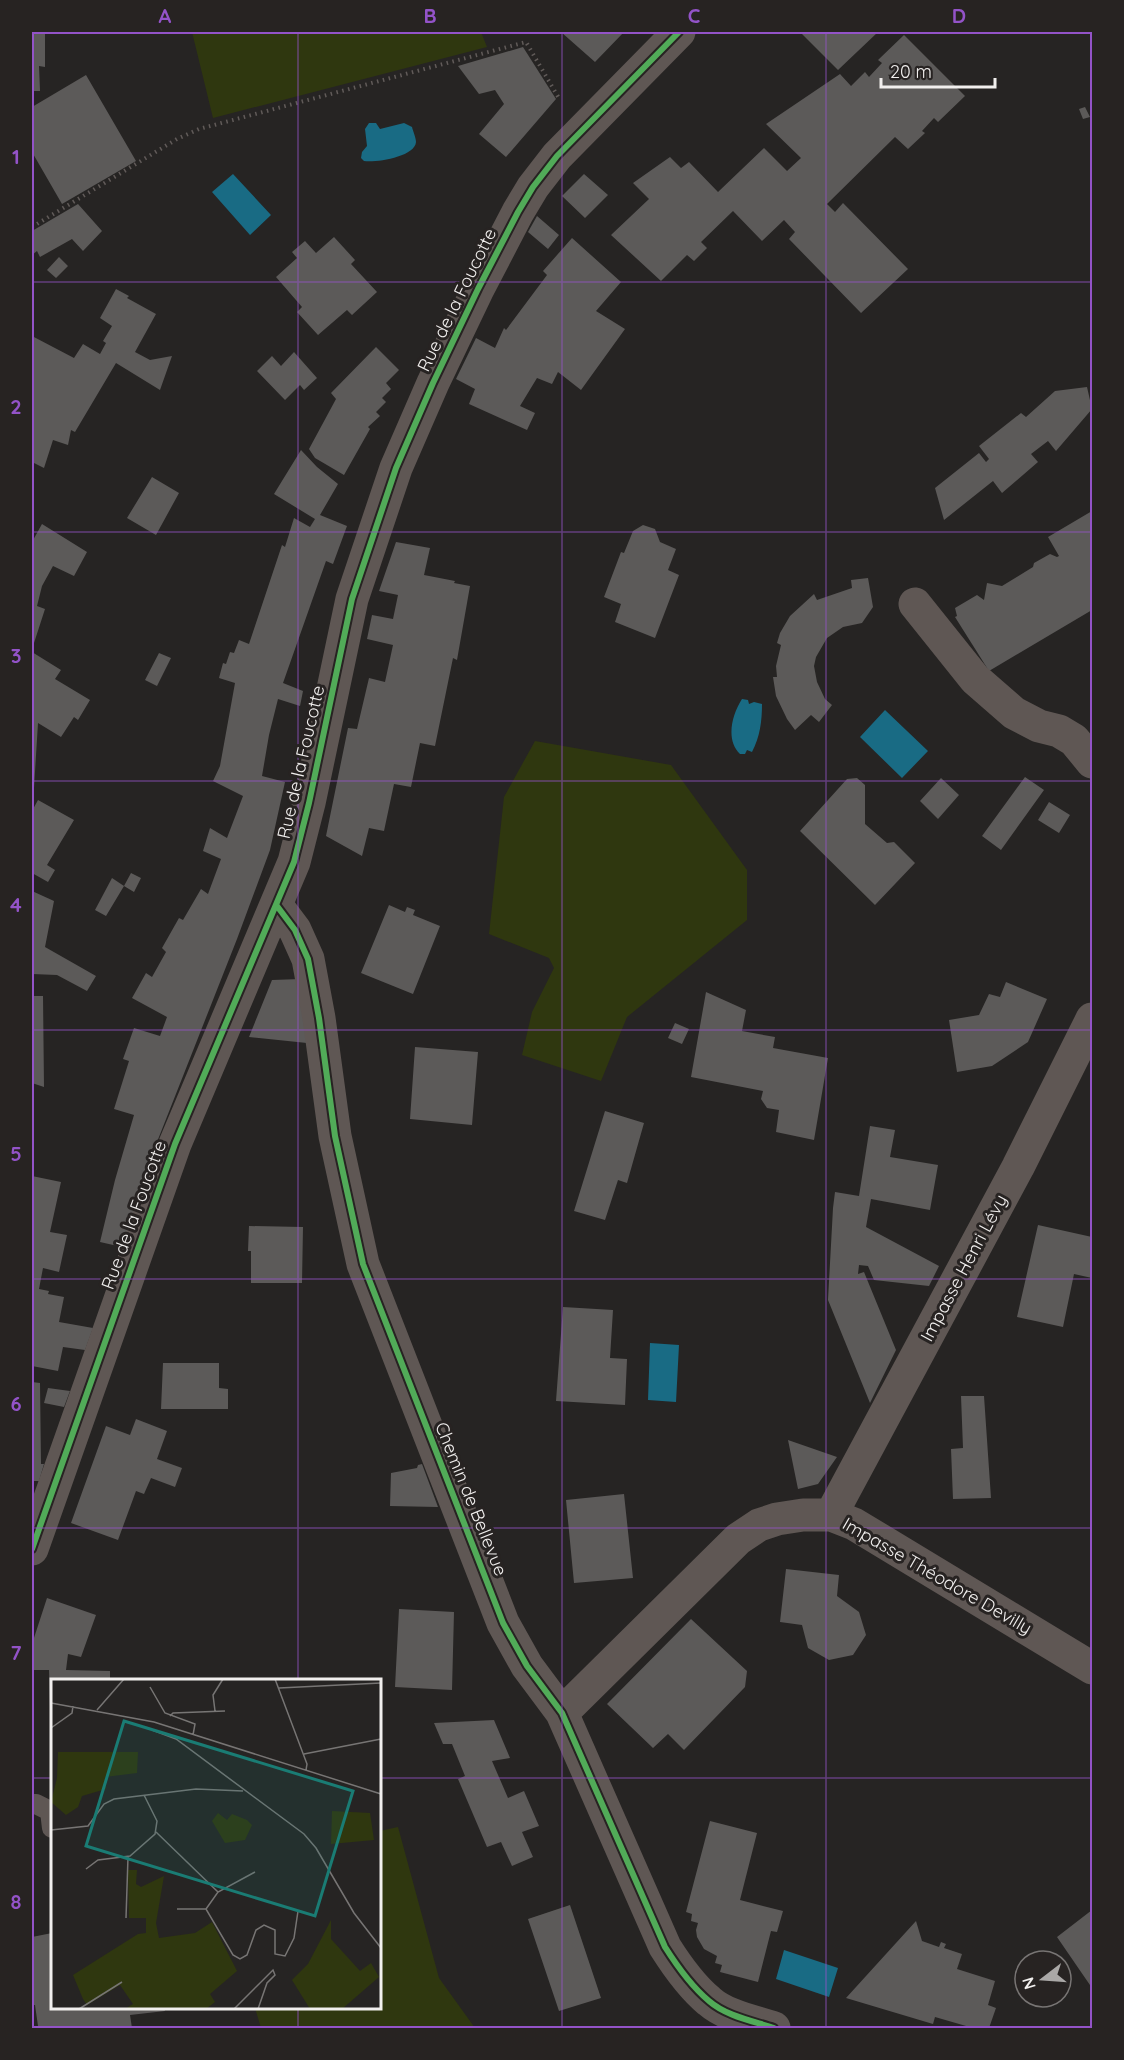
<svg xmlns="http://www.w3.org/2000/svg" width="1124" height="2060" font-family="Quicksand,sans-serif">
	<rect width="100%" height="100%" fill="#262423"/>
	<!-- green -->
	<path fill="#2f370f" d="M192,32H481L487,47L213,118Z
		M535,741L671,765L747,870V920L627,1017L601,1081L522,1055L532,1012L554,968L549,958L489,934L504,797Z
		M398,1827L439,1978L475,2028H261L255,2008H380V1831Z"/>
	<!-- water -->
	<path fill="#196b84" d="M369,123H376L380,129L404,123L412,127C413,131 416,138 416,142C415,157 375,163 364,161L361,158L362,152L367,146L365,129Z
		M233,174L271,215L250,235L212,192Z
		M742,699L748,700L749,704L754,702L762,704C762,721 760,737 752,752L747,750L745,754H740C726,741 731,716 742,699Z
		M885,710L928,751L902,778L860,737Z
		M650,1343L679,1345L676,1402L648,1400Z
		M784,1950L838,1968L829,1997L776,1979Z"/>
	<!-- building -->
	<path fill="#5c5a59" d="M32,32H45V67L39,66L40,91H32Z
		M561,32H624L595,62Z
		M800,32H878L838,70Z
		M904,35L965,96L938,122L934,118L922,131L925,133L908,149L895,137L827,204L835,212L843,203L908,269L861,313L789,239L795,232L784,220L762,241L733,211L701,242L707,248L694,261L687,255L661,281L611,235L649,199L633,183L670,157L681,168L689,162L718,192L764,148L787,171L801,158L766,124L840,74L851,86L865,72L869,77L882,63L878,60Z
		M523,47L556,99L506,157L479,134L504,104L495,90L479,94L458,66Z
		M86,75L136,161L62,204L32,152V107Z
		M1085,107L1090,117L1083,119L1079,109Z
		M584,174L608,195L585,218L562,196Z
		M78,204L102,231L83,251L72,239L40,257L37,251L32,255V231Z
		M537,216L559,235L548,249L528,232Z
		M334,237L355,260L351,264L377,292L352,315L347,310L318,335L297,312L302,307L276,277L297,258L292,252L305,241L316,253Z
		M572,238L621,282L596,311L625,329L581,390L558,372L552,384L537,378L520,406L535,413L527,430L469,404L475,389L456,379L476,338L495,348L504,328L506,330L547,275L543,271Z
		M59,257L68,266L56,278L47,270Z
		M116,289L129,296L127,298L156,314L135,352L150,360L172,356L160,390L116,363L75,432L71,430L68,445L53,440L44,468L32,462V336L74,358L83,344L100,354L106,343L103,341L112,326L100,318Z
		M376,347L399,370L386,383L391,389L382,398L386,402L376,412L380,416L368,427L370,429L344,475L315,458L309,449L336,399L331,393Z
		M294,352L317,378L304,390L300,385L285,400L257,371L272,356L281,366Z
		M1087,387L1092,409L1056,451L1048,441L1031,454L1038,462L1002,493L993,481L944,520L935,488L979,453L986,462L989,459L979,446L1021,413L1026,417L1055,391Z
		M301,450L317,467L338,484L320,515L347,526L333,564L326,561L283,683L303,691L300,706L278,699L269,735L262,776L285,782L270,850L237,939L157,1142L139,1203L122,1247L100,1242L115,1180L134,1115L114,1109L129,1061L123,1059L134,1028L160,1036L167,1017L132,998L146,973L152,977L166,952L162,948L179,918L183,920L201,889L208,894L221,859L203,851L210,828L227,838L243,796L213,781L220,766L235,683L219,678L223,663L226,664L230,652L234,653L239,640L249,644L282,545L285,547L294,518L310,527L315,519L274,494Z
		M152,477L179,493L156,535L127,518Z
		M1092,511V610L989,671L955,617L957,616L955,608L977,595L984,600L987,583L1002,586L1033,567L1034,563L1050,554L1057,557L1059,556L1048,537Z
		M42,524L87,552L74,576L53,566L42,586L37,606L45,609L34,643L32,642V542Z
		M643,525L655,529L660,542L676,549L668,570L679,575L655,638L615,622L621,604L604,597L621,552L624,553L633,531Z
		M396,542L430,548L424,575L455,581L454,583L470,586L457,660L453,658L435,746L420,743L411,787L394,784L384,831L369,828L362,856L326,836L348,728L357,729L369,678L385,682L393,645L367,639L372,615L393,619L398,595L379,591Z
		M868,578L873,607L862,623L843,627L827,638L816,657L814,666L817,682L825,699L832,705L819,722L811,715L795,730L787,719L776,696L773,677H777L776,666L781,645L777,643L780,633L790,616L814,594L817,600L852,588L851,580Z
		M32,652L61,670L55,679L90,700L78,720L74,717L61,737L38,723L34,788L32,787Z
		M159,653L171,658L157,686L145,680Z
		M1025,777L1044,790L1001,850L982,836Z
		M857,778L865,785V824L887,843L894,842L915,863L875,905L800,831L847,779Z
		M941,778L959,795L938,819L920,801Z
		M38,800L74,820L47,865L55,870L48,882L32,873V811Z
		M1049,802L1070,815L1059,833L1038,820Z
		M131,873L141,878L134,892L124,886L106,916L95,910L112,878L124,886Z
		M32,891L54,901L45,947L96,976L87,991L57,975L32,974Z
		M389,905L405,912L407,907L415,910L413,915L440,926L413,994L361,973Z
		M301,979L307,1043L249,1037L272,980Z
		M1006,982L1047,999L1028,1042L992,1066L957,1072L949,1020L979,1015L989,994L1000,997Z
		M706,992L746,1010L742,1031L775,1037L773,1048L828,1058L814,1140L776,1132L779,1110L767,1108L761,1099L763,1091L691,1077Z
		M32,996H43L44,1087L32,1083Z
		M675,1023L689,1029L682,1044L668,1038Z
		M415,1047L478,1052L472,1125L410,1119Z
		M605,1111L644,1123L627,1183L618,1180L605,1220L574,1211Z
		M870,1126L895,1130L890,1157L938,1165L930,1210L871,1199L866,1227L939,1266L929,1286L874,1280L868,1266L859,1265L858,1274L864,1272L896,1350L870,1403L828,1300L833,1208L835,1192L859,1196Z
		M32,1176L61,1182L50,1232L67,1235L59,1272L43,1268L39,1289L49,1291L48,1294L64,1297L59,1322L93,1328L85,1350L63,1347L58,1371L32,1366Z
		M1038,1225L1092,1237V1278L1074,1274L1063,1327L1017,1317Z
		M249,1226L303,1227L302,1283H251V1251H248Z
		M563,1307L613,1310L610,1358L627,1359L625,1405L556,1401Z
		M163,1363H219V1388L228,1389V1409H161Z
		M32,1382L40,1383L41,1464H44L39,1481H32Z
		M48,1388L70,1391L64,1407L44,1403Z
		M961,1396H984L991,1498L953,1499L951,1449L963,1448Z
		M136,1419L167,1431L157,1459L182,1468L175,1487L151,1478L144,1494L136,1491L118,1540L71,1523L106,1426L130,1435Z
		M788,1440L837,1457L818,1484L798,1489Z
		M422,1464L438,1507L390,1506L391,1473L417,1468L418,1465Z
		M624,1494L633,1578L574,1583L566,1500Z
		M786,1569L839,1575L837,1596L859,1612L866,1635L853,1655L829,1660L808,1648L802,1625L780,1622Z
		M47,1598L96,1615L81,1657L68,1654L66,1670L110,1671V1680H52V1708H50L49,1670H32V1644Z
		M399,1609L454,1612L452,1690L395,1687Z
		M691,1619L747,1671L745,1687L684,1750L668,1734L653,1748L607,1704Z
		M494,1720L510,1758L492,1761L508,1798L524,1791L539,1826L522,1832L533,1857L512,1866L501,1842L487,1847L458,1779L465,1776L452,1744H443L434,1723Z
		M710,1821L757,1833L740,1900L783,1911L777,1932L771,1931L758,1982L720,1972L722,1965L715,1963L717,1956L704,1949L697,1937L696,1930L698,1923L691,1921L692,1914L686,1912Z
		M570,1905L601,1998L559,2011L528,1919Z
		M1092,1910V1988L1057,1937Z
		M916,1921L922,1941L939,1947L941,1942L946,1944L944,1948L962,1954L957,1969L995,1981L988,2005L996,2008L989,2028H973L935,2017L933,2024L846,1998Z
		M52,1933V2008H164L165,2011L130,2015L132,2028H32L38,2026L35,2005H32V1937Z"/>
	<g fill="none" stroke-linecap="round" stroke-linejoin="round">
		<!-- path -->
		<path stroke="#615b59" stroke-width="4" stroke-dasharray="1.5 4.5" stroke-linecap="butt" d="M32,227L177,139L199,129L526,42L560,100"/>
		<!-- lane -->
		<path stroke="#5f5754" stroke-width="20" d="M32,1804H36L50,1811L52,1828"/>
		<!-- street -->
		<path stroke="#5f5754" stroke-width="33" d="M915,604L975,679L1014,713L1039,726L1059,731L1074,740L1092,762
			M277,906L295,930L308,959L319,1018L335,1136L363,1264L503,1623L527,1666L562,1713L665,1947C677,1966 691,1986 709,2001C726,2016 753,2021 774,2028
			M831,1515L1018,1167L1092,1019
			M32,1549L175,1144L294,862L309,803L352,599L396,468L433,383L478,289L518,212L533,187L557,156L679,32
			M562,1713L738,1539L759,1525L777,1519L803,1515H831L854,1524L1092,1668"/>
		<!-- cycleway casing -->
		<g stroke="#272322" stroke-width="10">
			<path id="cycleway" d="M277,906L295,930L308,959L319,1018L335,1136L363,1264L503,1623L527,1666L562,1713L665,1947C677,1966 691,1986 709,2001C726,2016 753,2021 774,2028
				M32,1549L175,1144L294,862L309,803L352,599L396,468L433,383L478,289L518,212L533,187L557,156L679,32"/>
		</g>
		<!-- cycleway -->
		<use href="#cycleway" stroke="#51ab58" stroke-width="6"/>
	</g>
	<!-- grid -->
	<path fill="none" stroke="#9353c8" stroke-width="1.5" stroke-opacity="0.55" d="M298,32V1680M562,32V2028M826,32V2028M32,282H1092M32,532H1092M32,781H1092M32,1030H1092M32,1279H1092M32,1528H1092M32,1778H52M380,1778H1092M298,2008V2028"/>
	<g text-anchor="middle" stroke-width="6" stroke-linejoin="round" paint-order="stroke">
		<!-- street labels -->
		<g font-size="18" fill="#f1efee" stroke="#272322">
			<text transform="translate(457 300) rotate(-64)" y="6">Rue de la Foucotte</text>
			<text transform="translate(301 762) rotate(-77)" y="6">Rue de la Foucotte</text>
			<text transform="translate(134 1215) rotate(-70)" y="6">Rue de la Foucotte</text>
			<text transform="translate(964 1268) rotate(-62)" y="6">Impasse Henri Lévy</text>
			<text transform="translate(471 1499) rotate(68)" y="6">Chemin de Bellevue</text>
			<text transform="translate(937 1576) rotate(30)" y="6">Impasse Théodore Devilly</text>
		</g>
	</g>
	<!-- overview -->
	<g transform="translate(51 1679)">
		<rect width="330" height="330" fill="#262423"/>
		<path d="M7,73H87L86,94L54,98L55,110L31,117L27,128L15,136L0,123L6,99ZM281,132L319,134L323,161L280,165ZM167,134L176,141L181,135L196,141L201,146L194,161L174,164L161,142ZM77,191H86L85,205L90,208L113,197L105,244L108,259L144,254L161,243L186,292L159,315L164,323L155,330H74L82,325L69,306L36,326L32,320L22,296L87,255L95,254V239H78ZM280,241V260L309,292L320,284L328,298L291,330H259L241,301L257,285Z" fill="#2f370f"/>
		<path fill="none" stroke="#777574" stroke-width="1.5" d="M224,0L256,85L255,91M99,8L114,34L144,45L142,56M228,9L330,4M0,24L103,43L330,115M46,31L73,0M164,32L162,16L172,0M119,37L122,34L174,32M0,49L21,34L22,27M101,51L125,60L253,155L265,169L303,234L330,269M253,75L330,60M0,151L37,147L53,125L63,120L145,110L192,112M105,153L167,213M35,190L47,181L79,177L104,155L106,142L93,116M126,230H155L182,276L189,280L196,276L205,251L213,246L224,251V275L234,277L243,259L247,232M155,230L167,213L204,193M75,239L77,178M28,330L71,303M183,330L222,291L224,296L216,304L207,330"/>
		<path fill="#1a7c74" fill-opacity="0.15" stroke="#1a7c74" stroke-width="3" d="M73,42L302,112L264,237L35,167Z"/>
		<rect width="330" height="330" fill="none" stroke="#f1efee" stroke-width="3"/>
	</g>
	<!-- border -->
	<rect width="1124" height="2060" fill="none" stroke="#272322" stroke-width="66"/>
	<!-- north arrow -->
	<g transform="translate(1043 1979) rotate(253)"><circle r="28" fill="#272322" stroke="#787574" stroke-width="1.5"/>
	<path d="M0-4.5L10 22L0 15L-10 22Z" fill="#aaa8a7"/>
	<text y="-9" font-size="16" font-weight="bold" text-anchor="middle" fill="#f1efee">N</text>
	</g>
	<!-- scale -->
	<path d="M881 78v9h114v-9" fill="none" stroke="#f1efee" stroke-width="3"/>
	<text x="890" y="78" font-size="18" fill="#f1efee" stroke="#272322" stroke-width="4.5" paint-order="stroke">20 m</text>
	<rect x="33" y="33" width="1058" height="1994" fill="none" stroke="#9353c8" stroke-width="2"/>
	<g font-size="20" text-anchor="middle" font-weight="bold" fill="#9353c8">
		<text x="165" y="23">A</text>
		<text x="430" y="23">B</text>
		<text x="694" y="23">C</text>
		<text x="959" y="23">D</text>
		<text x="16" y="164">1</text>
		<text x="16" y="414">2</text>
		<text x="16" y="663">3</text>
		<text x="16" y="912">4</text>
		<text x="16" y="1161">5</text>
		<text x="16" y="1411">6</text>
		<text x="16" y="1660">7</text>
		<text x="16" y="1909">8</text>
	</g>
</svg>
